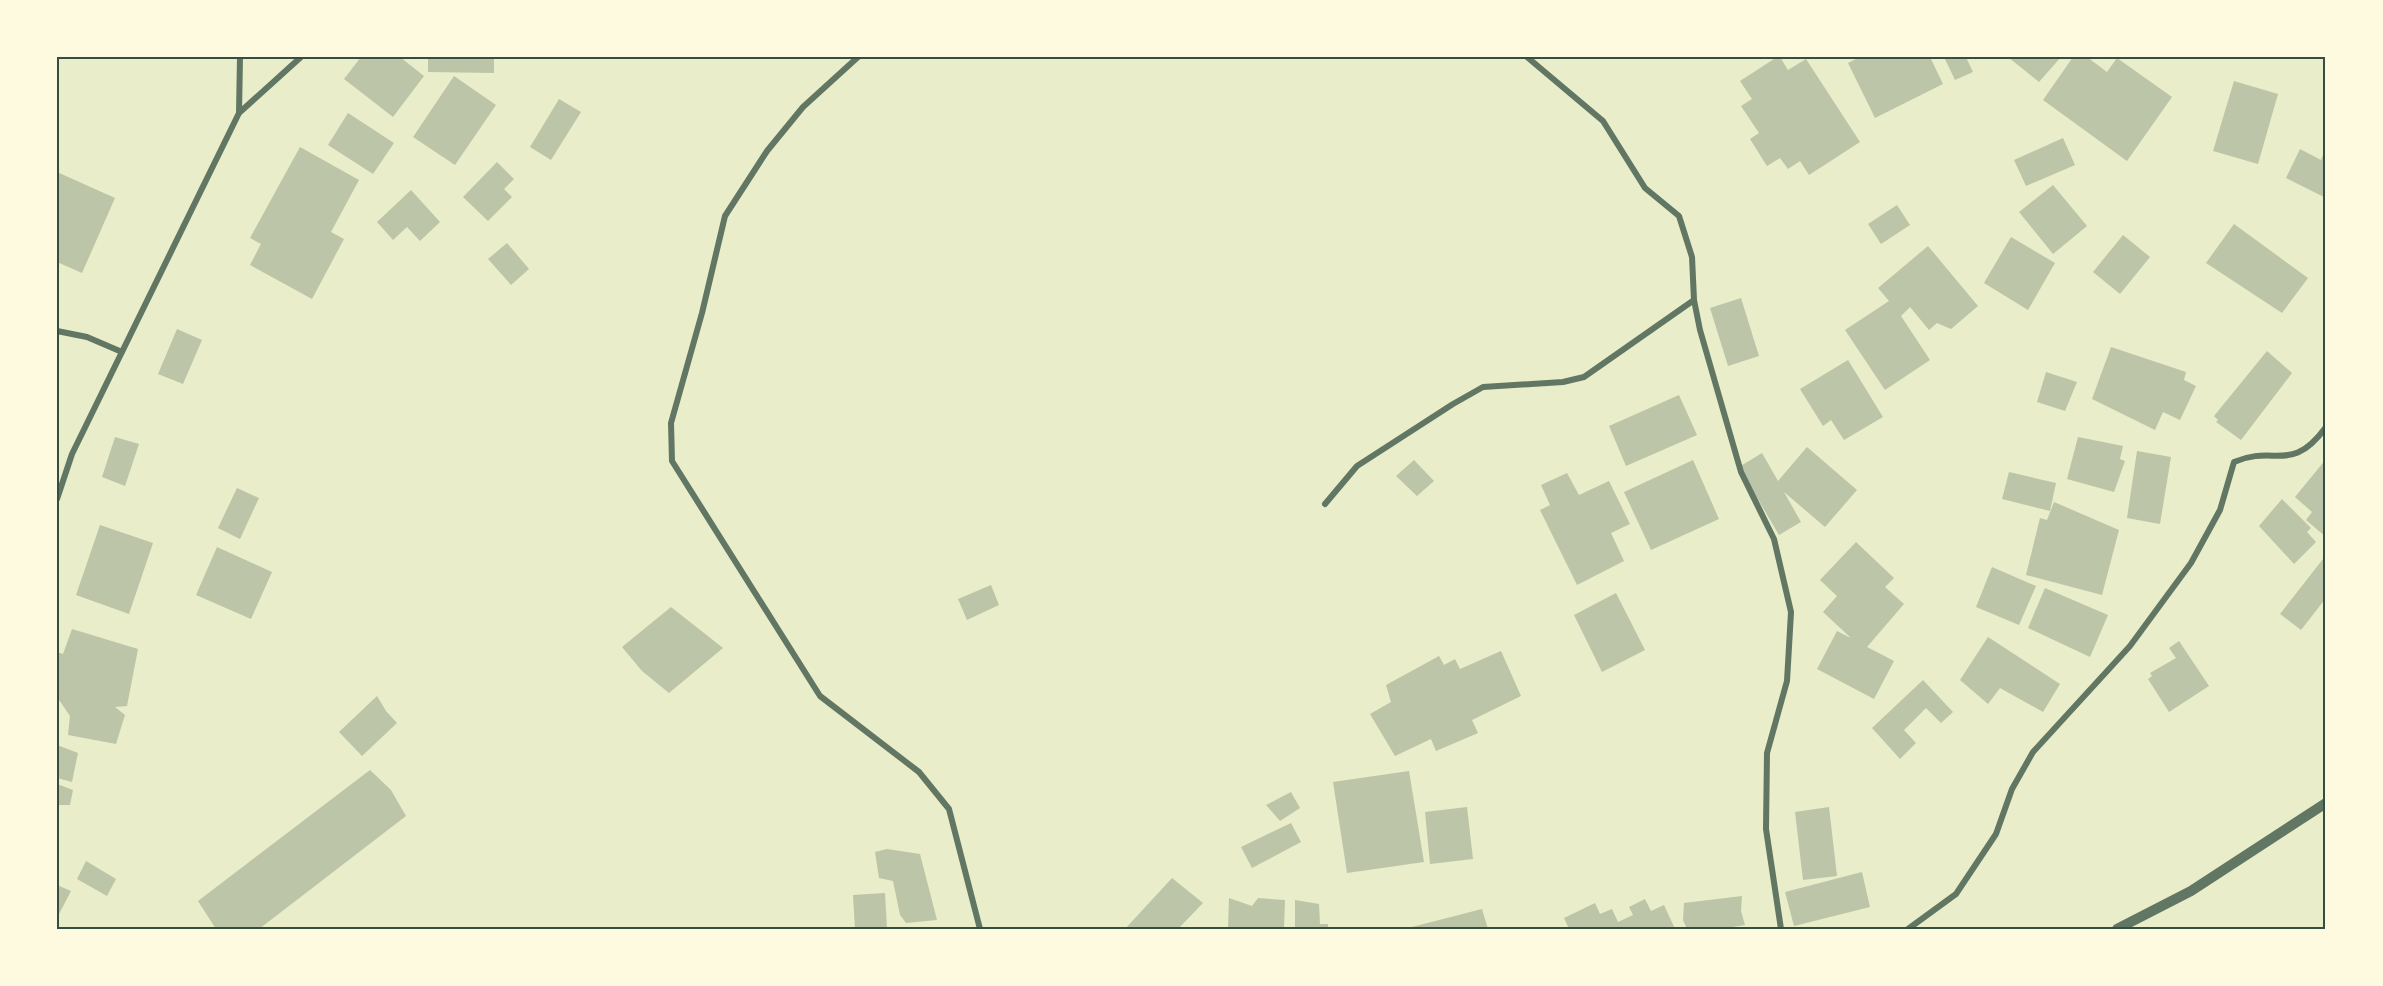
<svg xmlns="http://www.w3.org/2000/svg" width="2383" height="986" font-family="'IBM Plex Sans',sans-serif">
	<rect width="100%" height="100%" fill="#e9edc9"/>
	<!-- building -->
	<path fill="#bcc5a7" d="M361,57H400L424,76L393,117L344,79Z
		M428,57H494V73L428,72Z
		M1777,57H1780L1788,70L1806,59L1860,142L1809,175L1800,161L1788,169L1780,158L1767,166L1750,139L1759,133L1741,106L1752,99L1740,81Z
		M1860,57H1930L1943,84L1875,118L1848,63Z
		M1944,57H1966L1973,72L1955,80Z
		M2008,57H2061L2039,82Z
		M2073,57H2087L2107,72L2117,58L2172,97L2127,161L2043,100Z
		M454,76L496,105L455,165L413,137Z
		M2234,81L2278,94L2258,164L2213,151Z
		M559,99L581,112L551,160L530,147Z
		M348,113L394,143L373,174L328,145Z
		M2063,138L2075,165L2026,186L2014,160Z
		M2326,146V198L2286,178L2300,149L2321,160Z
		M300,147L359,180L331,232L344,239L312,299L250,265L261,244L250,238Z
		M497,162L514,179L504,189L512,197L488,221L463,197Z
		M57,172L115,198L82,273L57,262Z
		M2053,185L2087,226L2053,254L2019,212Z
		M411,190L440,222L420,241L407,227L393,240L377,222Z
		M1897,205L1910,225L1881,244L1868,224Z
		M2234,224L2308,278L2282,313L2206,263Z
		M2123,235L2150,257L2120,294L2093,272Z
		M2011,237L2055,263L2028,310L1984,283Z
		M507,243L529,269L511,285L488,259Z
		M1928,246L1978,306L1951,329L1937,323L1929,330L1910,307L1901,316L1930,360L1885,390L1845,330L1889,301L1878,288Z
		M1741,298L1759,356L1728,366L1710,308Z
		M177,329L202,340L183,384L158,374Z
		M2111,347L2186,372L2184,380L2196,386L2180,420L2163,412L2155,430L2092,399Z
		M2267,351L2292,373L2241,440L2216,422L2218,420L2214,416Z
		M1848,360L1883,417L1844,440L1831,420L1823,426L1800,389Z
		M2046,372L2077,382L2065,411L2037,402Z
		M1679,395L1697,435L1626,466L1609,426Z
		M115,437L139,444L125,486L102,477Z
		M2078,437L2123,446L2120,459L2125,461L2114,492L2067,479Z
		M1807,447L1857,490L1825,527L1784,492L1801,522L1779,535L1739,467L1762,453L1778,481Z
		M2137,451L2171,457L2160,524L2127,518Z
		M2326,459V537L2306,520L2312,512L2295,497Z
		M1414,460L1434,481L1417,496L1396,476Z
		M1693,460L1719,519L1651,550L1624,492Z
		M2009,472L2056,483L2050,511L2002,499Z
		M1567,473L1579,495L1609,481L1630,524L1611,533L1624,561L1577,585L1540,510L1550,505L1541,485Z
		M237,488L259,498L240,539L218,528Z
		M2282,499L2311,528L2307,532L2316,542L2294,564L2259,526Z
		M2054,502L2119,530L2102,595L2026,575L2040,518L2047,520Z
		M100,525L153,543L129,614L76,595Z
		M1856,542L1894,578L1885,587L1904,604L1867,647L1894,661L1874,699L1817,669L1837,631L1851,638L1823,612L1837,596L1820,580Z
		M217,547L272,572L251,619L196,595Z
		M2323,559L2326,561V598L2301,630L2280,614Z
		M1992,567L2036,586L2019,625L1976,607Z
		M991,585L999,605L967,620L958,599Z
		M2045,588L2108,615L2090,657L2028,628Z
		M1616,593L1645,650L1602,672L1574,615Z
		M671,607L723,648L669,693L642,671L622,647Z
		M72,629L138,649L127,706L115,707L125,715L116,744L68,735L70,716L57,697V652L63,654Z
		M1988,637L2060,684L2043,712L2000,688L1988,704L1960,680Z
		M2179,641L2209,686L2169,712L2148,679L2152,676L2150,673L2176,658L2169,648Z
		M1501,651L1521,696L1472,720L1478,733L1436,751L1431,739L1395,756L1370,714L1391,702L1386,685L1439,656L1444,665L1455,659L1460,669Z
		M1923,680L1953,712L1941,723L1926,708L1904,730L1916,743L1900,759L1872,728Z
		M377,696L386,711L397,723L362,756L339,732Z
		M57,745L78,753L72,782L57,778Z
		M370,770L391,790L406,816L259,929H216L198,901Z
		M1409,771L1424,862L1347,873L1333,782Z
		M57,784L73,790L70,805H57Z
		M1291,792L1300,808L1280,821L1266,805Z
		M1467,807L1473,859L1430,864L1425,812Z
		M1829,807L1837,876L1803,880L1795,812Z
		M1291,823L1301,842L1252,868L1241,847Z
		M887,849L920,854L937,920L906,923L900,915L893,881L879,878L875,852Z
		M86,861L116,879L107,896L77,879Z
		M1862,872L1870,907L1794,926L1785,892Z
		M1172,878L1203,903L1178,929H1125Z
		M57,885L71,891L57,918Z
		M885,893L887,929H855L853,895Z
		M1742,896L1741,911L1745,925L1720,929H1687L1683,920L1684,903Z
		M1229,898L1252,906L1258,898L1285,900L1284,929H1228Z
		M1645,899L1651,911L1664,905L1675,929H1569L1564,918L1595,903L1600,914L1612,909L1618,922L1633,915L1629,907Z
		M1295,900L1319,904L1320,924H1328V929H1295Z
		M1482,909L1488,929H1408V928Z"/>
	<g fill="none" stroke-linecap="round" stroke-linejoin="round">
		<!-- minor -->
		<path stroke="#617663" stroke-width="6" d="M858,57L803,107L767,151L725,216L702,313L671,423L672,461L820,696L919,772L949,809L980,929
			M1527,57L1603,121L1645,188L1679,216L1692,257L1694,300L1700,330L1741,472L1774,539L1791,612L1787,681L1767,753L1766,829L1781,929
			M239,113L301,57
			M57,331L87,337L122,352
			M57,499L72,454L239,113L240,57
			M1325,504L1357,466L1453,404L1483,387L1563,382L1584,377L1694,300
			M1908,929L1956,894L1996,834L2012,789L2033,752L2130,646L2191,563L2220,510L2234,462C2275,444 2291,475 2326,427"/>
		<!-- tertiary -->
		<path stroke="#617663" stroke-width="10" d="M2117,929L2191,891L2326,803"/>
	</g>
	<!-- border -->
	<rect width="2383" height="986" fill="none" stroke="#fefae0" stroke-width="117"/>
	<rect x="58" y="58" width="2266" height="870" fill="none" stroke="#344e41" stroke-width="2"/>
</svg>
